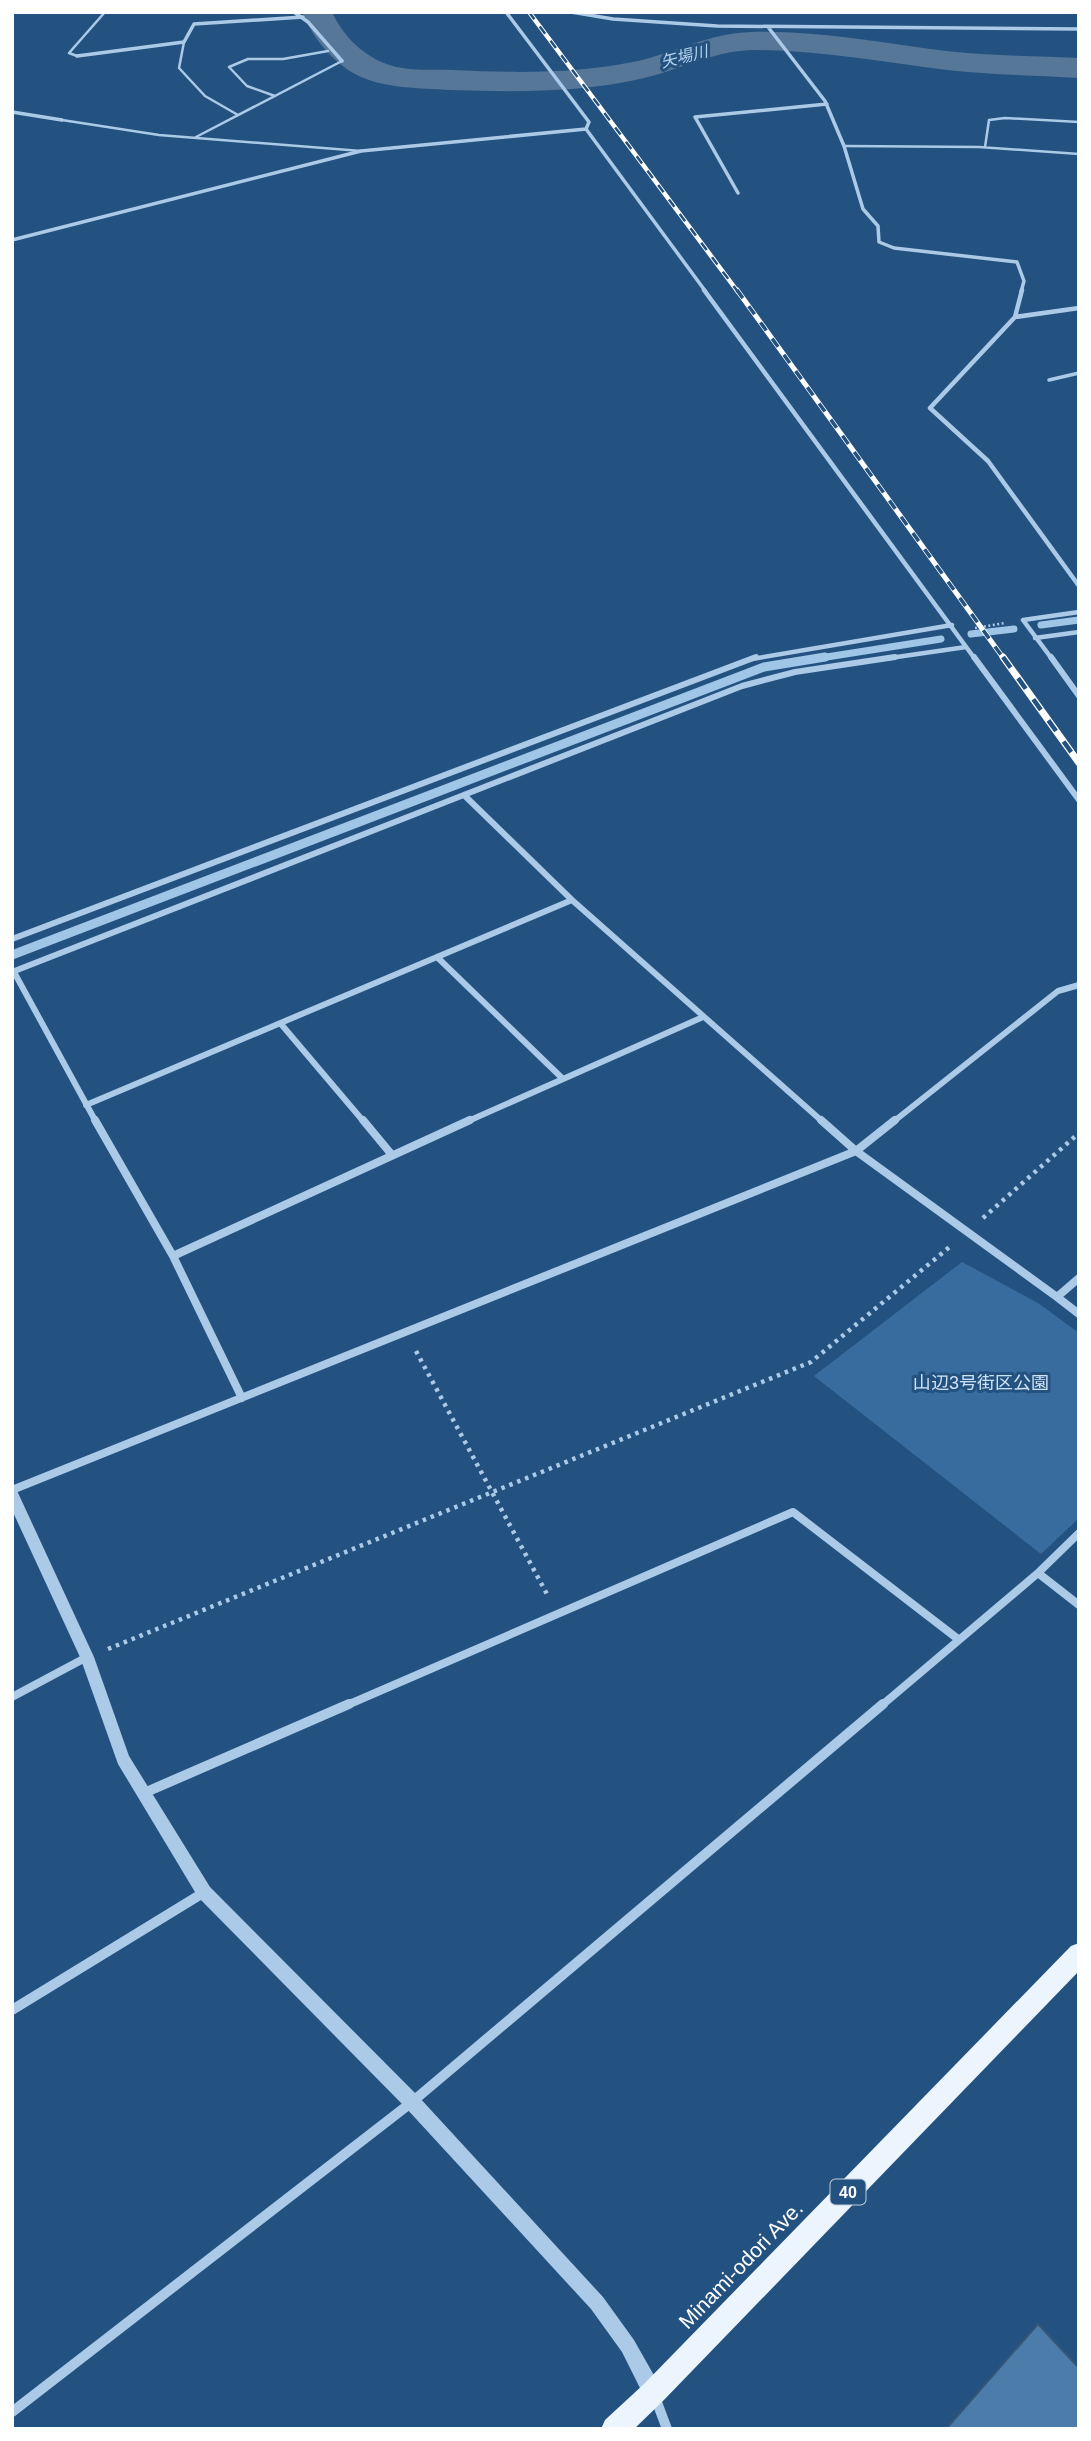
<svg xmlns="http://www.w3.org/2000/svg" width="1091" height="2441" font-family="Arial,'Noto Sans JP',sans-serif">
	<rect width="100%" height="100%" fill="#245280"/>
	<!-- green -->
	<path fill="#396c9e" d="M962,1262L1038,1303L1079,1333V1518L1041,1554L814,1376Z"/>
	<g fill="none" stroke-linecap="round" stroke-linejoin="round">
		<!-- stream-far1 -->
		<path stroke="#9fc5e7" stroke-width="7" d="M1041,625L1079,620
			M971,634L1014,629
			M814,659L941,639"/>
		<!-- stream -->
		<path stroke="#9fc5e7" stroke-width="9" d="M12,955L764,667L825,657"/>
		<!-- river -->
		<path fill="#567798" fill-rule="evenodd" d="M302,12H332C342,34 361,54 384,63C405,72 431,69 453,70C515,73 577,74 638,61C676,52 711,33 751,32C816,30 881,43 946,51C990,56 1034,56 1079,58V78C1035,75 991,75 947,70C882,62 817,50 752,50C713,51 677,71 640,79C577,93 514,92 450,90C420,88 385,89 357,75C332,62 313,38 302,12Z"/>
	</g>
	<!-- building -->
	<path fill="#4c7ca9" stroke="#355776" stroke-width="2" d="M1038,2324L1079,2368V2429H946Z"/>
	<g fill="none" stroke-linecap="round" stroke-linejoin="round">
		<!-- path-far1 -->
		<path stroke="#abcae7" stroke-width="2.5" stroke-dasharray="2 2.5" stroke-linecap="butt" d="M975,628L1005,623"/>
		<!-- path -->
		<path stroke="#abcae7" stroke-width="4.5" stroke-dasharray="3.5 5" stroke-linecap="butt" d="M983,1218L1079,1133
			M416,1351L548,1596
			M108,1649L811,1362L952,1245"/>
		<!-- service-far1 -->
		<path stroke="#abcae7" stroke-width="2.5" d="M184,42L179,68L205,96L238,115
			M77,56L69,53L105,12
			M275,96L247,86L229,67L248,59H283L328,51
			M62,120L159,135L361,151
			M196,137L342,61
			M844,146L979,147L1079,154
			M985,147L989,120L1005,118L1079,122"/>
		<!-- service -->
		<path stroke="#abcae7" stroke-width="3.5" d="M1049,380L1079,373"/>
		<!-- minor-far4 -->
		<path stroke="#abcae7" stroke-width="3.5" d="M294,12L308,22L342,61
			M506,12L589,122L586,129L706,292
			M571,12L613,19L717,26L1079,29
			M768,27L825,101L844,146L863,209L878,226L879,242L894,248L1017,262L1024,281L1021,292
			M77,56L184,42L194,24L303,17
			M12,112L62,120
			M738,193L695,117L827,104
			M12,240L361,151L586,129"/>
		<!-- minor-far3 -->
		<path stroke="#abcae7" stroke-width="4.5" d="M704,290L975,659
			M1022,290L1015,317L930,408L988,461L1079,586
			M1015,317L1079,308
			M1035,638L1079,632
			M752,659L952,625
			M883,659L966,647
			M1052,659L1023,620L1079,612"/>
		<!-- minor-far2 -->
		<path stroke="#abcae7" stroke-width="6" d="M974,657L1079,800
			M1051,657L1079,696
			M464,795L572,900L823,1122
			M12,939L756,657
			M437,957L562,1078
			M12,972L742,686L795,672L895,657
			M14,972L96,1122
			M281,1024L364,1122
			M86,1105L572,900
			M466,1122L703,1017
			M893,1122L1058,991L1079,985"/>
		<!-- minor-far1 -->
		<path stroke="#abcae7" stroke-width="8" d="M95,1120L173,1256L242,1398
			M363,1120L392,1155
			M821,1120L856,1151L895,1120
			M173,1256L470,1120
			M1057,1297L1079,1314
			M12,1490L856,1151L1057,1297L1079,1278
			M1079,1533L1038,1573L1079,1605
			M12,1697L87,1657
			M345,1706L793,1512L958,1639
			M881,1706L1038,1573"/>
		<!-- minor -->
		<path stroke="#abcae7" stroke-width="10" d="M144,1793L349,1704
			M12,2010L203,1893
			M655,2397L667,2429
			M12,2412L412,2102L883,1704"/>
		<!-- tertiary -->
		<path fill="#abcae7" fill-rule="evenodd" d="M12,1489L17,1491L19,1495L94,1657L129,1756L210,1887L418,2096L603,2297L634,2340L660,2386L662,2393L660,2400L653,2402L646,2400L622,2352L591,2309L406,2108L198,1897L118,1764L80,1657L12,1510Z"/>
		<!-- primary -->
		<path fill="#ecf4fd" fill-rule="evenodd" d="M1079,1943V1971L662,2402L634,2429H601L605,2420L644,2384L1071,1946Z"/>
		<!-- rail-far2 casing -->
		<g stroke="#fff" stroke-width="4.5">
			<path id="rail-far2" d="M529,12L738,292"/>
		</g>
		<!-- rail-far1 casing -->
		<g stroke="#fff" stroke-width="5">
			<path id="rail-far1" d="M737,290L1004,659"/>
		</g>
		<!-- rail casing -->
		<g stroke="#fff" stroke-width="7">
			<path id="rail" d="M1003,657L1079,763"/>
		</g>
		<!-- rail-far2 -->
		<use href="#rail-far2" stroke="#245280" stroke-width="2.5" stroke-dasharray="9" stroke-linecap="butt"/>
		<!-- rail-far1 -->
		<use href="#rail-far1" stroke="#245280" stroke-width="3.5" stroke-dasharray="10" stroke-linecap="butt"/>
		<!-- rail -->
		<use href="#rail" stroke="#245280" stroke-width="4.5" stroke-dasharray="13" stroke-linecap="butt"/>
	</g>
	<g text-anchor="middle" stroke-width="6" stroke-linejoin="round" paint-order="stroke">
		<!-- far-water labels -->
		<g font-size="16" font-style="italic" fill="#b6d3ee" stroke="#245280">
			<text transform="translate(684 56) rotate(-14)" y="6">矢場川</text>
		</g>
		<!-- shield labels -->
		<rect fill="#245280" stroke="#bdcbd9" stroke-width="2" x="830.5" y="2179.5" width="35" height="25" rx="5"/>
		<g font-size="16" font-weight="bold" fill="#fff">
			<text x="848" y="2198">40</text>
		</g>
		<!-- park labels -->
		<g font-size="18" fill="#cee2f5" stroke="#245280">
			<text x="981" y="1389">山辺3号街区公園</text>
		</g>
		<!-- near-street labels -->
		<g font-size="21" fill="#fff" stroke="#245280">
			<text transform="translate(741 2265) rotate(-46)" y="7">Minami-odori Ave.</text>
		</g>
	</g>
	<!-- border -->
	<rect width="1091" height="2441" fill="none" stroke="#ffffff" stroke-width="28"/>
</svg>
